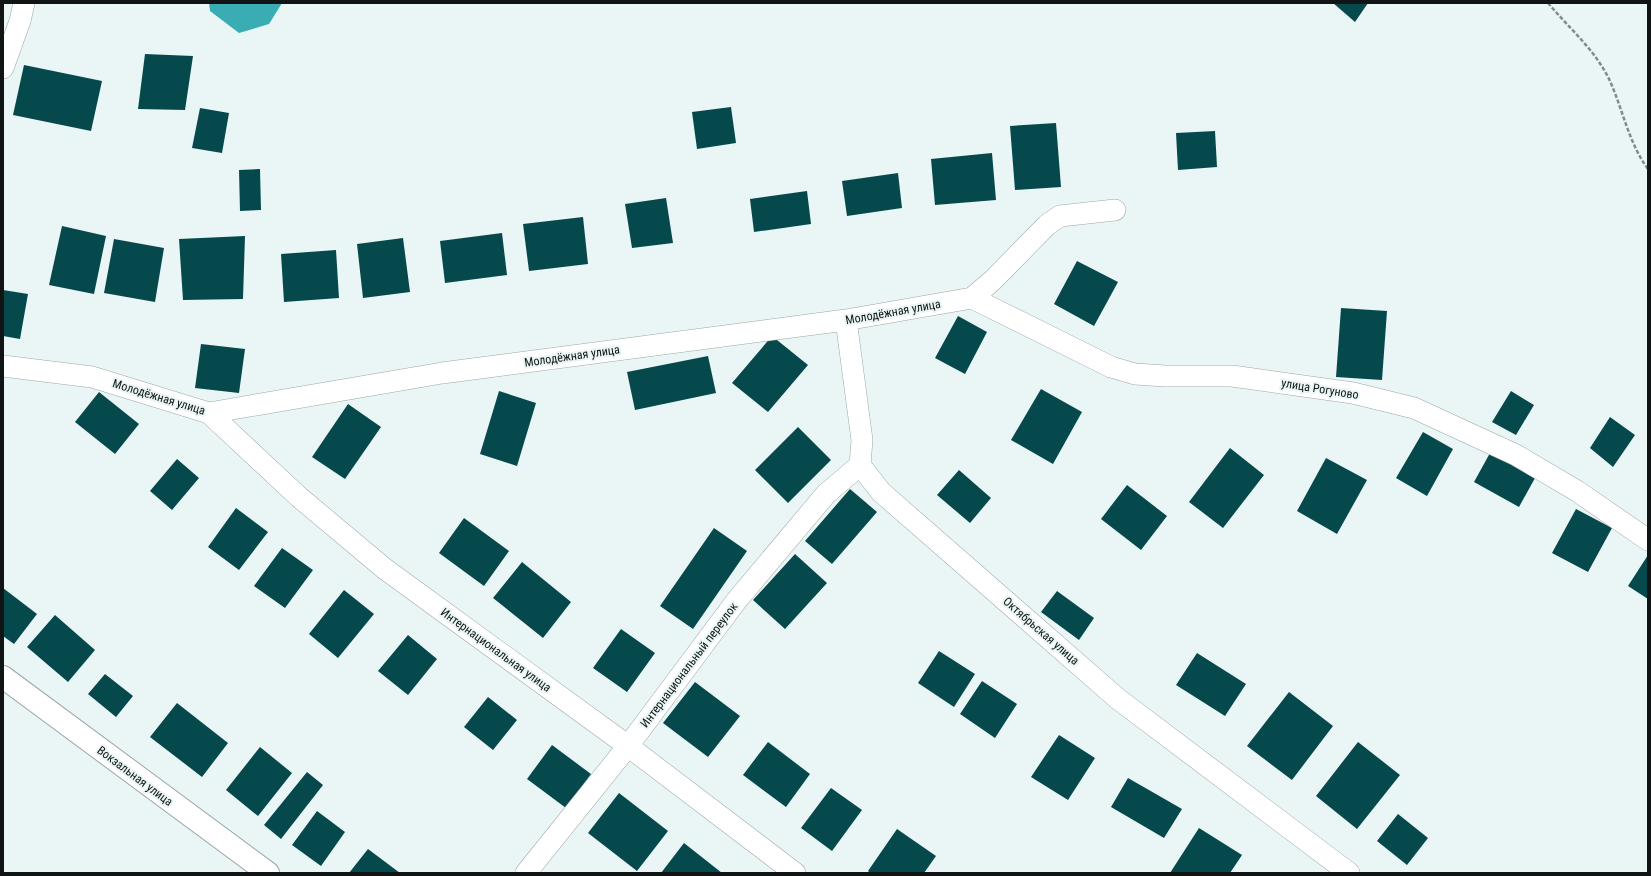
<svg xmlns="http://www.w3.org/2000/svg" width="1651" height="876" font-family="'Roboto Condensed',sans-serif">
	<rect width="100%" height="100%" fill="#eaf5f5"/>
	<!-- water -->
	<path fill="#3aadb4" d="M209,3H282L269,24L239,33L210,11Z"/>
	<!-- building -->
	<path fill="#06494d" d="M1333,3H1368L1355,22Z
		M145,54L193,56L185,110L138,109Z
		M24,65L102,81L91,131L13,115Z
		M731,107L736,143L697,149L692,112Z
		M200,108L229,113L222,153L192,148Z
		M1056,123L1061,187L1015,190L1010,126Z
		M1215,131L1217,167L1178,170L1176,133Z
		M992,153L996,200L935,205L931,159Z
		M260,169L261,210L240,211L239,170Z
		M898,173L902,208L847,216L842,181Z
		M807,191L811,224L754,232L750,199Z
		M666,198L673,243L632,248L625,204Z
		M583,217L588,264L529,271L523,224Z
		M62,226L106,236L94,294L49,285Z
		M502,233L507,275L445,283L440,241Z
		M245,236L243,299L183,300L179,239Z
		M403,238L410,292L363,298L357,244Z
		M114,239L164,248L155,302L104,293Z
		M336,250L339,298L284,302L281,254Z
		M1077,261L1118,282L1094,326L1054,304Z
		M3,290L28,294L20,339L3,336Z
		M1341,308L1387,311L1382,380L1336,377Z
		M958,316L987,332L965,374L935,358Z
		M772,336L808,365L768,412L732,383Z
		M201,344L245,349L239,393L195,388Z
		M708,356L716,393L635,410L627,372Z
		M1041,389L1082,412L1053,464L1011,440Z
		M499,391L536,403L517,466L480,454Z
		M1511,391L1534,405L1516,435L1492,422Z
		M99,392L139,424L115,454L75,422Z
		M348,404L381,427L345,479L312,457Z
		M1610,417L1635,435L1613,467L1590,448Z
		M798,427L831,460L788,503L755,470Z
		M1423,432L1453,449L1427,496L1396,478Z
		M1230,448L1264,475L1223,528L1189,502Z
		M1490,453L1535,478L1519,507L1474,482Z
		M1326,458L1367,480L1337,534L1297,511Z
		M177,459L199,478L172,510L150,491Z
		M959,470L991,498L970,523L937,495Z
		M1127,485L1167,516L1141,550L1101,519Z
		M850,489L877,512L832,564L805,541Z
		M236,508L268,532L239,570L208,547Z
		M1576,509L1612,528L1588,572L1552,553Z
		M464,518L509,551L484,586L439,553Z
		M714,528L747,551L693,629L660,606Z
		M282,548L313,570L285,608L254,586Z
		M795,554L827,583L785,629L753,600Z
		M1648,555V599L1628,586Z
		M522,562L571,602L543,638L493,598Z
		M3,588L37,614L14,644L3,636Z
		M344,590L374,614L338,658L309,634Z
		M1057,591L1094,618L1079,640L1041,612Z
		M55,615L95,650L68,682L27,647Z
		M621,629L655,653L627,692L593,668Z
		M408,635L437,659L408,695L378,671Z
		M939,651L975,674L954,707L918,683Z
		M1197,653L1246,684L1225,716L1176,685Z
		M105,674L133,696L116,717L88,694Z
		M982,681L1017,704L995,738L960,714Z
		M695,682L740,716L708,757L663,723Z
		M1289,692L1333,726L1292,780L1247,746Z
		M488,697L517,720L493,750L464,727Z
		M177,703L228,743L202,777L150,737Z
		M1059,735L1095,758L1068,800L1031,777Z
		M768,742L810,774L786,807L743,775Z
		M1358,742L1400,775L1357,829L1316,796Z
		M552,745L591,774L566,808L527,779Z
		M260,747L292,773L258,816L226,790Z
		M307,772L323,785L281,839L264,825Z
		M1128,778L1182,809L1164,838L1111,807Z
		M831,788L862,810L832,851L801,828Z
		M619,793L668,831L637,871L588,833Z
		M317,811L345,832L321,866L292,845Z
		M1398,814L1428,838L1407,865L1377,841Z
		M1199,828L1242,855L1230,873H1170Z
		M897,829L936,856L924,873H870L868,871Z
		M684,843L722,873H661Z
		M368,849L400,873H349Z"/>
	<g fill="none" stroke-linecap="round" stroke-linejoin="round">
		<!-- minor casing -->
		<g stroke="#9da7a7" stroke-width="22">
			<path id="minor" d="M3,68L20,21L24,3
				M972,298L1111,367L1135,374L1165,376H1232L1353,393L1414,408L1516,455L1577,491L1648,540
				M846,320L862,440L860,465L881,492L1118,699L1349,873
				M3,366L92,377L209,413L442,373L846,320L972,298L992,281L1047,225L1060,216L1115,210
				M209,413L299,497L385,569L628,746L795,873
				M526,873L628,746L737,600L826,494L860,465"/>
		</g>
		<!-- tertiary casing -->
		<g stroke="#9da7a7" stroke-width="24">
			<path id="tertiary" d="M3,677L268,873"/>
		</g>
		<!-- path -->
		<path stroke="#838b8b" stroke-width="2.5" stroke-dasharray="4 2" stroke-linecap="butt" d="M1548,3C1569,28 1595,50 1609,79C1623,109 1628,142 1648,169"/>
		<!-- minor -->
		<use href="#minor" stroke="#fff" stroke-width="21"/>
		<!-- tertiary -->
		<use href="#tertiary" stroke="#fff" stroke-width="22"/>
	</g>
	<g text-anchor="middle" stroke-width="4" stroke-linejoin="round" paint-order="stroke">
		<!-- street labels -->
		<g font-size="12" fill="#101414" stroke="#eaf5f5">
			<text transform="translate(893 312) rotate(-10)" y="4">Молодёжная улица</text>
			<text transform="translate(572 356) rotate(-8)" y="4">Молодёжная улица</text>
			<text transform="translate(1320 389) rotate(9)" y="4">улица Рогуново</text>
			<text transform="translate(159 397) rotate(17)" y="4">Молодёжная улица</text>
			<text transform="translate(1041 631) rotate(41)" y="4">Октябрьская улица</text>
			<text transform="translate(496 650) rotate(36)" y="4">Интернациональная улица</text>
			<text transform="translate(689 665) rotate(-53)" y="4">Интернациональный переулок</text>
			<text transform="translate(135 776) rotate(37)" y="4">Вокзальная улица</text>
		</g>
	</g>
	<!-- border -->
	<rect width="1651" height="876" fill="none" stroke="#101414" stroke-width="8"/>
</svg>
